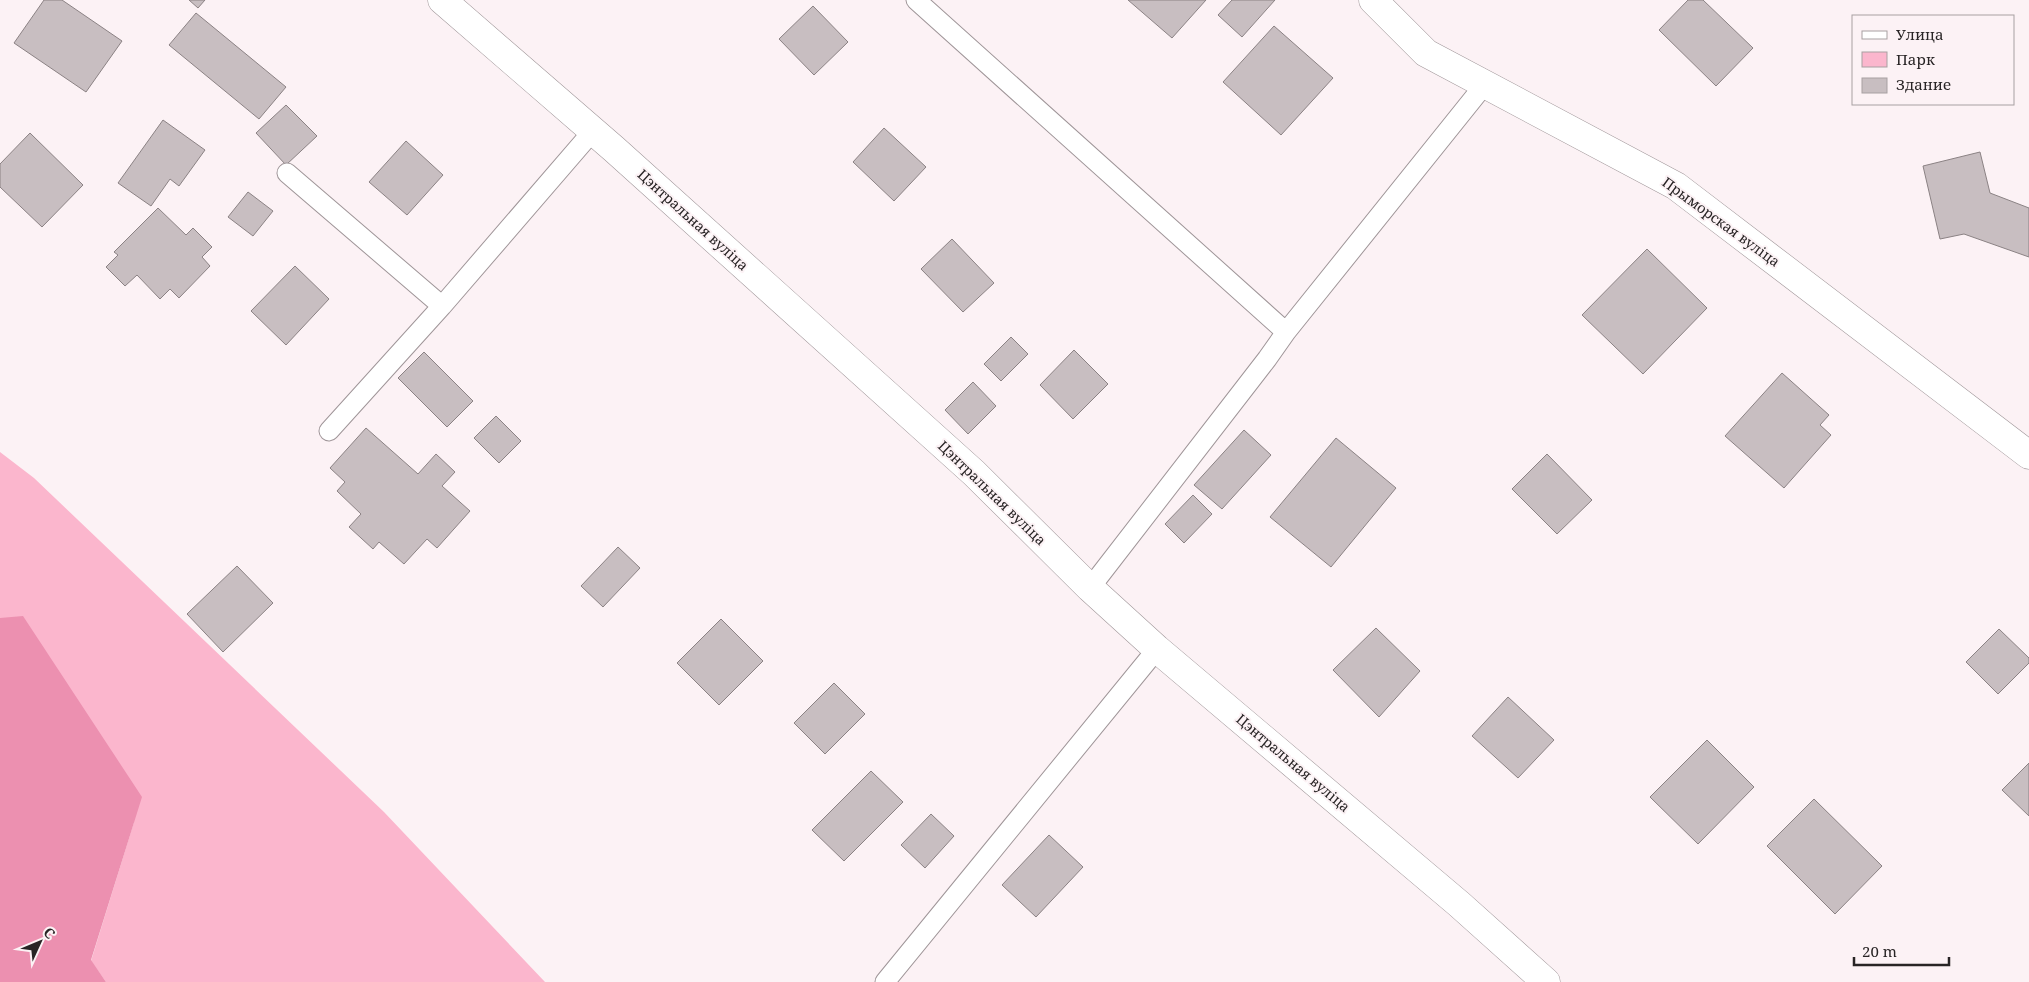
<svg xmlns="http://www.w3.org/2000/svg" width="2029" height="982" font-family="'Noto Serif',serif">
	<rect width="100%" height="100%" fill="#fcf2f5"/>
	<!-- green -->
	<path fill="#fbb6cd" d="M0,452L34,478L384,812L545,982H106L91,961L134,822L0,698Z"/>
	<!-- forest -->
	<path fill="#ec90b0" d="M23,616L142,797L91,960L106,982H0V618Z"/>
	<!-- building -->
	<path fill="#c8bec1" stroke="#8b8284" d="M44,0H62L122,41L86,92L14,43Z
		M189,0H205L198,8Z
		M1128,0H1206L1172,38Z
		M1232,0H1275L1242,37L1218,15Z
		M1688,0H1703L1753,48L1716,86L1659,30Z
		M813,6L848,42L814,75L779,39Z
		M196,13L286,87L259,119L169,45Z
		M1274,26L1333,78L1281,135L1223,82Z
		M286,105L317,136L286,165L256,133Z
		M163,120L205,150L179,186L170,179L151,206L118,183Z
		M884,128L926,167L894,201L853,162Z
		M30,133L83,185L42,227L0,187V164Z
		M406,141L443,175L407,215L369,182Z
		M1980,152L1990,193L2029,208V257L1964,234L1940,239L1923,166Z
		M248,192L273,211L253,236L228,217Z
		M158,208L186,235L193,228L212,247L202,257L210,266L179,298L170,289L160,299L137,275L125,286L106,267L118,255L114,252Z
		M952,239L994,283L963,312L921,269Z
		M1647,249L1707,308L1643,374L1582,315Z
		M295,266L329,299L286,345L251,311Z
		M1011,337L1028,354L1001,381L984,364Z
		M1074,350L1108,384L1073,419L1040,385Z
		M424,352L473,401L447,427L398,378Z
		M1782,373L1829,415L1820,425L1831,435L1784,488L1725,436Z
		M973,382L996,406L968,434L945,410Z
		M496,416L521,441L499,463L474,438Z
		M366,428L418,474L436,454L455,472L442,486L470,511L437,548L427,539L404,564L379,542L373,549L349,527L361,514L337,491L345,482L330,468Z
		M1244,430L1271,455L1222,509L1194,485Z
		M1336,438L1396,488L1331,567L1270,517Z
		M1547,454L1592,500L1557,534L1512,489Z
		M1193,495L1212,514L1184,543L1165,524Z
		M618,547L640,568L603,607L581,586Z
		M237,566L273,603L223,652L187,614Z
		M721,619L763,661L719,705L677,663Z
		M1376,628L1420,671L1379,717L1333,670Z
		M1999,629L2029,658V663L1998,694L1966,662Z
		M834,683L865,714L825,754L794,723Z
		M1508,697L1554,740L1518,778L1472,736Z
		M1707,740L1754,787L1698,844L1650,797Z
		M2029,763V816L2002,790Z
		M871,771L903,802L844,861L812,830Z
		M1814,799L1882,866L1835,914L1767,846Z
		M931,814L954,836L925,868L901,845Z
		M1049,835L1083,867L1036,917L1002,885Z"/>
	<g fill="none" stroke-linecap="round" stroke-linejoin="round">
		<!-- service casing -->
		<g stroke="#9f9598" stroke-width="21">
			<path id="service" d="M916,0L1286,332
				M287,173L442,306L592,132
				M329,431L442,306
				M1090,588L1267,359L1286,332L1485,84
				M885,982L1157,649"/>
		</g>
		<!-- minor casing -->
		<g stroke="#9f9598" stroke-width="29">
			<path id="minor" d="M442,0L614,149L974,473L1090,588L1157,649L1459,904L1546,982
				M1373,0L1426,53L1676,186L2029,455"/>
		</g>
		<!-- service -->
		<use href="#service" stroke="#fff" stroke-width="19"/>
		<!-- minor -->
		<use href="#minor" stroke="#fff" stroke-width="28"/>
	</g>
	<g text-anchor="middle" stroke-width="4" stroke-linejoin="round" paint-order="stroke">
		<!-- street labels -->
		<g font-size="14" fill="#282425" stroke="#fcf2f5">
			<text transform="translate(693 220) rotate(42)" y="5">Цэнтральная вуліца</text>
			<text transform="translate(1721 222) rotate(36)" y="5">Прыморская вуліца</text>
			<text transform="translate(992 493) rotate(44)" y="5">Цэнтральная вуліца</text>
			<text transform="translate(1293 763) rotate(40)" y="5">Цэнтральная вуліца</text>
		</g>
	</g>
	<!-- legend -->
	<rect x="1852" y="15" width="162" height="90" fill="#fcf2f5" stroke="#a7a0a2"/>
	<rect x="1862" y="31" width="25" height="8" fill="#ffffff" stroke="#a7a0a2"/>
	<text x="1896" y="40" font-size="15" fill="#282425">Улица</text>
	<rect x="1862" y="52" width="25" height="15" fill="#fbb6cd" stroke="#a7a0a2"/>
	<text x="1896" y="65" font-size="15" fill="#282425">Парк</text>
	<rect x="1862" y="78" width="25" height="15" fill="#c8bec1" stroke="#a7a0a2"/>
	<text x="1896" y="90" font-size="15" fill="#282425">Здание</text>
	<!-- north arrow -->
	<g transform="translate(40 942) rotate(46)" stroke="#fcf2f5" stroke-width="4" paint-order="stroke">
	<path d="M0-4L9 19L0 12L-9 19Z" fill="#282425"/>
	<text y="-8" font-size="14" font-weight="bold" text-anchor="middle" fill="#282425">С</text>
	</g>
	<!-- scale -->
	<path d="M1854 957v8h95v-8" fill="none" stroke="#282425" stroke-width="2.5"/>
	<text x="1862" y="957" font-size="15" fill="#282425" stroke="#fcf2f5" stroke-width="4" paint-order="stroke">20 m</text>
</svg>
